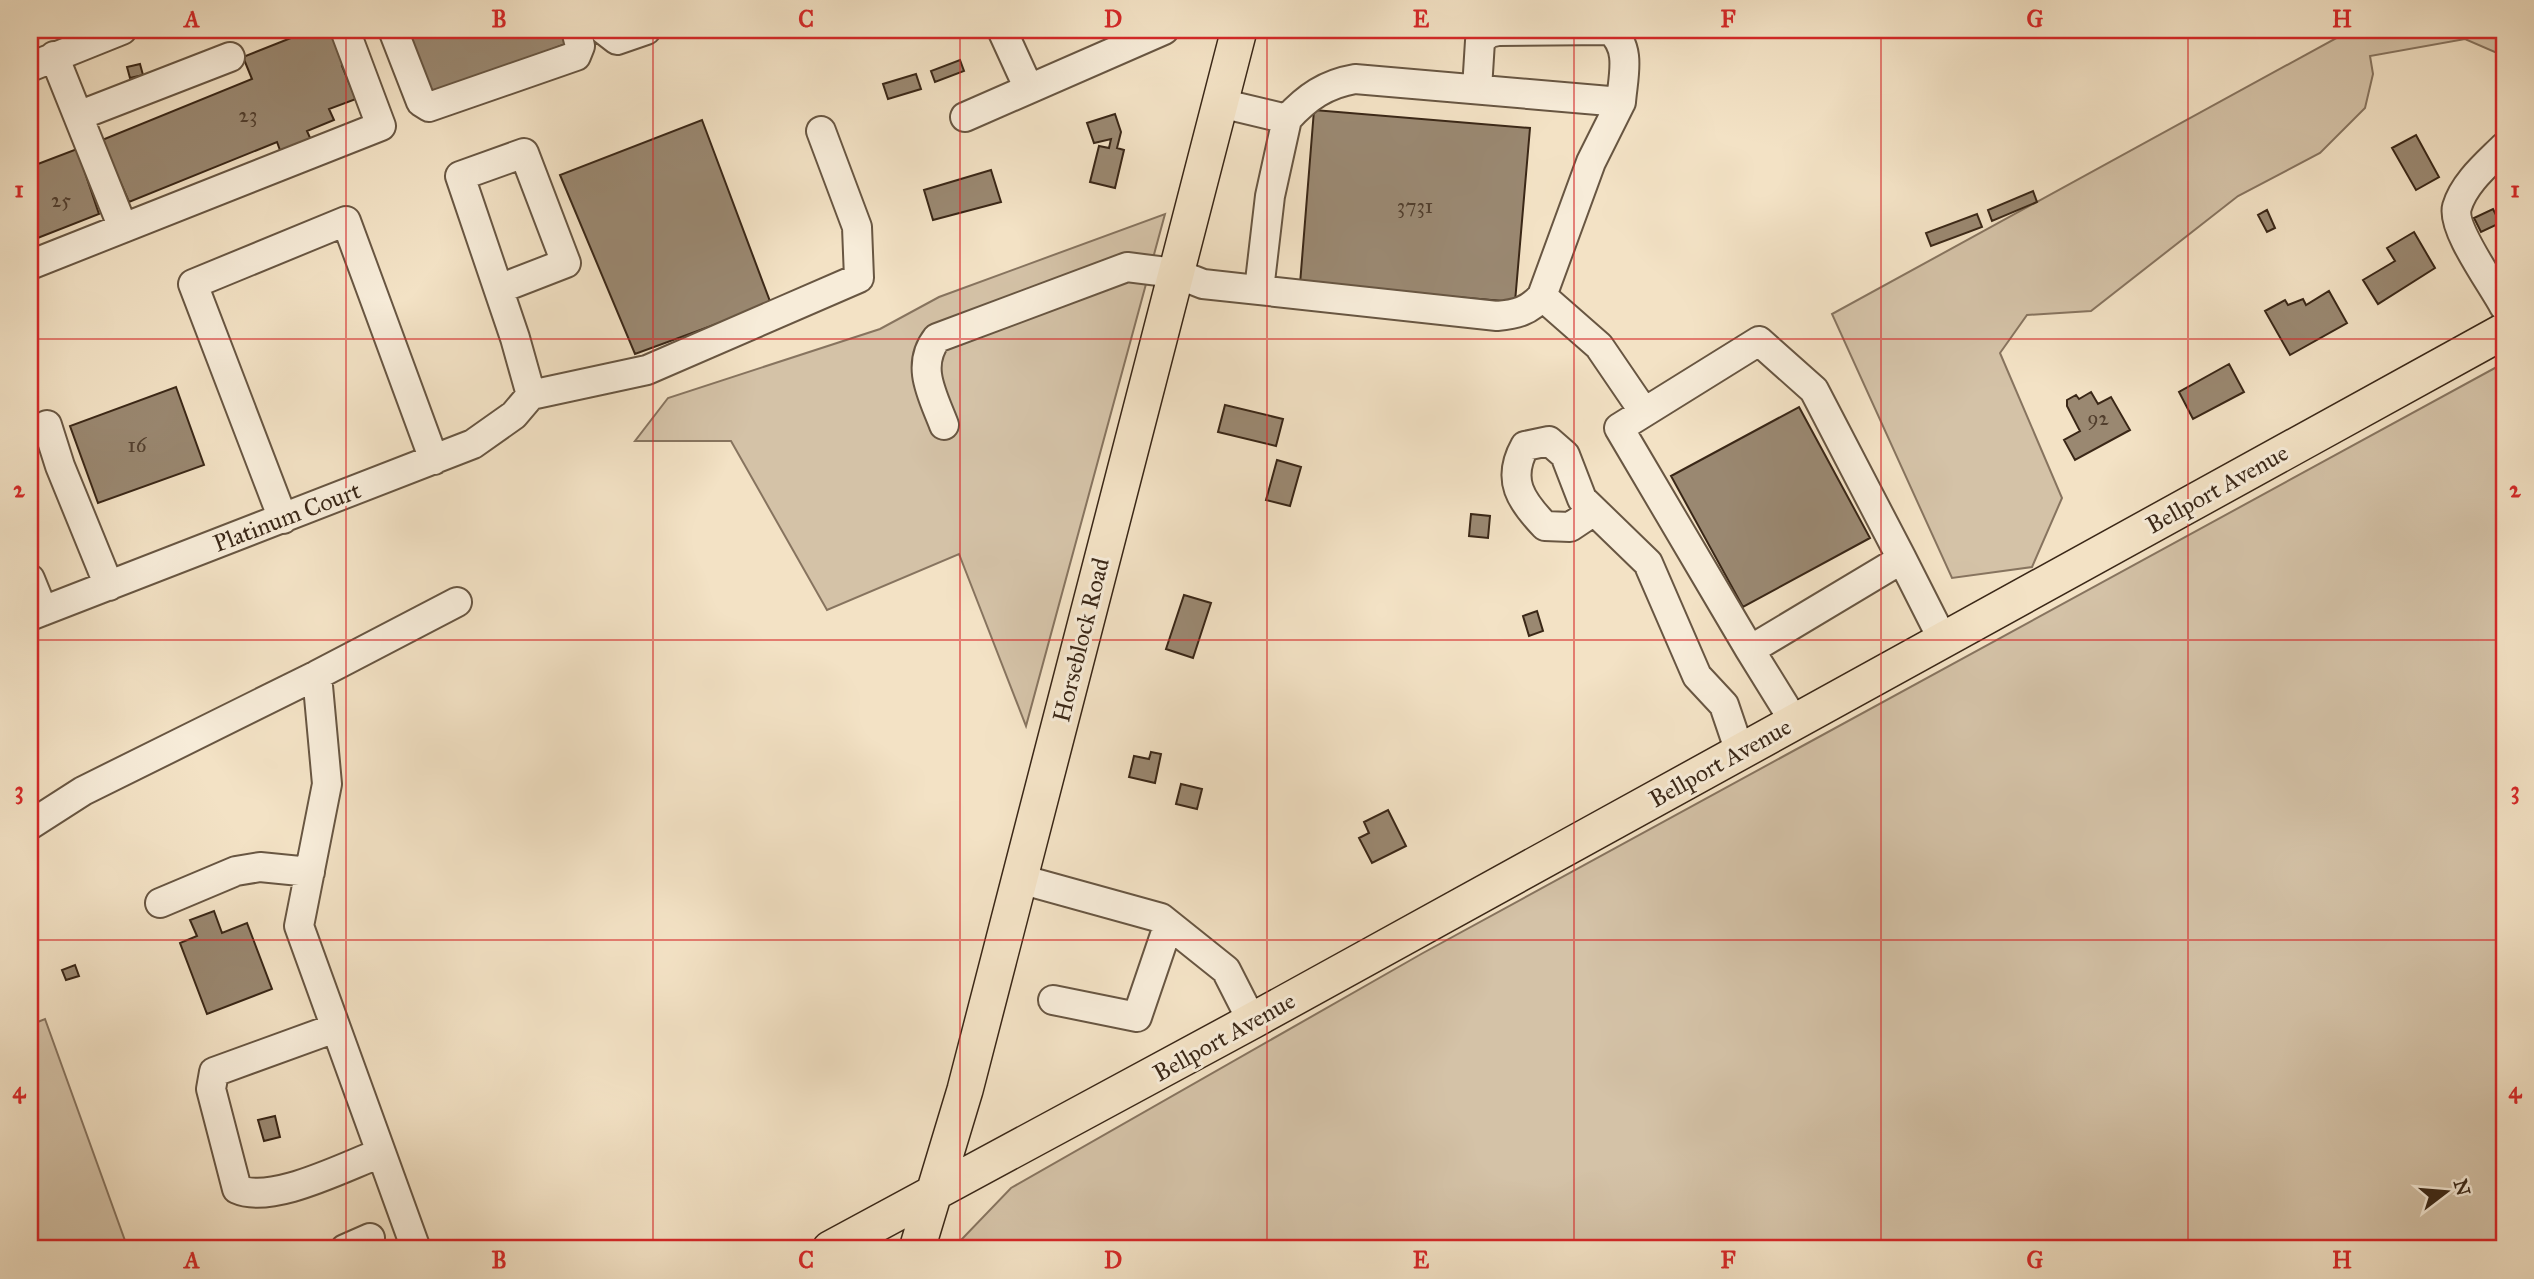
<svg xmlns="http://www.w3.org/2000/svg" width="2534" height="1279" font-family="'IM FELL Great Primer',serif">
	<rect width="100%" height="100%" fill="#f3e2c5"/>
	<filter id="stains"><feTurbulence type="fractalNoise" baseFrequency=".00286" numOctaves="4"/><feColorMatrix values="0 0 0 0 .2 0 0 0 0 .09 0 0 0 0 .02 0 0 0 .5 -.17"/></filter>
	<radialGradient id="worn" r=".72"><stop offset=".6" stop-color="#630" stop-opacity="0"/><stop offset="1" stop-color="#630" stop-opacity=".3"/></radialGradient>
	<!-- green -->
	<path fill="#d4c2a7" stroke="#87745f" stroke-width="2" d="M2351,30H2504V56L2465,39L2370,56L2373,74L2365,108L2320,153L2238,196L2091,311L2027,315L2000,353L2062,498L2032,567L1952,578L1832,314Z
		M1165,214L1026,726L959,554L827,610L731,441H635L668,398L880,329L939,297Z
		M2504,363V1249H958L961,1240L1011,1188L1423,953Z
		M45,1019L128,1249H30V1025Z"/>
	<!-- building -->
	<path fill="#9a8871" stroke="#3a2717" stroke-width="2" d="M311,30H333L347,64L342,66L356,99L329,109L334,120L307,131L311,140L281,153L277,142L129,202L102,140L252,79L243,57Z
		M404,30H563L568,43L431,96Z
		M960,60L964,71L935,82L931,71Z
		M140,64L143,75L130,78L127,67Z
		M916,74L921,89L888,99L883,84Z
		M1314,110L1530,128L1515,302L1300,284Z
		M1115,114L1121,132L1117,148L1124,150L1115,188L1090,182L1099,146L1109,148L1111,139L1094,143L1087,123Z
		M702,120L771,304L635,354L560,175Z
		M2416,135L2439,177L2416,190L2392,148Z
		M77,149L99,214L30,241V167Z
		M991,170L1001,202L933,220L924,190Z
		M2033,191L2037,202L1992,221L1988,210Z
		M2493,209L2500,223L2481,232L2474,218Z
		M2267,210L2275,228L2267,232L2258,215Z
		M1977,214L1982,227L1931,246L1926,233Z
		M2414,232L2435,268L2378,304L2363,280L2395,261L2387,248Z
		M2329,291L2347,323L2290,355L2265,311L2285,300L2288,305L2303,299L2306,305Z
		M2229,364L2244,392L2193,419L2179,392Z
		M176,387L204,465L98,503L70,426Z
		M2091,392L2098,404L2111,397L2130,430L2075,460L2064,440L2080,431L2067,406V400L2076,395L2079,399Z
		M1225,405L1283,419L1276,446L1218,432Z
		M1799,407L1870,538L1743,607L1671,476Z
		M1277,460L1301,467L1290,506L1266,500Z
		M1471,514L1490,516L1488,538L1469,536Z
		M1184,595L1211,603L1193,658L1166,649Z
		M1537,611L1543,631L1529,636L1523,616Z
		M1151,752L1161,754L1155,783L1129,777L1134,756L1149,759Z
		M1181,784L1202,789L1197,809L1176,804Z
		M1388,810L1406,846L1372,863L1359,838L1369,833L1364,822Z
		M214,911L222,933L247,923L272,989L207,1014L180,943L197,936L190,920Z
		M75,965L79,976L66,980L62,970Z
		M275,1116L280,1137L264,1141L258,1120Z"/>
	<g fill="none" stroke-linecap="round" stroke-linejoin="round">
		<!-- minor casing -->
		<g stroke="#685642" stroke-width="32">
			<path id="minor" d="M393,30L421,102L429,107L576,56L580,46L576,30
				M604,30L617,40L646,30
				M1002,30L1029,89
				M54,56L123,228
				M30,67L122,30
				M1220,103L1287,119C1307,97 1326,84 1355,79L1621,102C1623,76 1632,48 1610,30L1498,31L1489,33L1480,41L1477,89
				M78,116L230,57
				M965,117L1164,30
				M2504,147C2487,164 2464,183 2457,207C2451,228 2493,285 2504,306
				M30,265L381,126L345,30
				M499,289L566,263L524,153L460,176L515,338L531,395
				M1259,290L1270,196L1287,119
				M1542,296L1599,346L1644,412
				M531,395L647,370L859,278L857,227L821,131
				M47,425L60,466L109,586
				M944,425C933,396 915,366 937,338L1127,267L1175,273L1203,284L1497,316C1517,314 1529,311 1542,296L1591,162L1621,102
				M1594,511L1570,527L1545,526C1521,501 1506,480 1525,446L1549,441L1565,455L1582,499L1648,563L1697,676L1724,705L1740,752
				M283,519L193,284L346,221L434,460
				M30,579L43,611
				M30,616L473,444L514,415L531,395
				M1750,650L1619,428L1759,341L1814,390L1902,559
				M317,675L457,602
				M1794,721L1750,650L1902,559L1943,640
				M30,825L83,791L317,675L327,784L299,926L416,1249
				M1020,879L1161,918L1226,970L1252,1021
				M160,903L236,871L260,867L310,872
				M1053,1000L1137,1017L1168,926
				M335,1028L214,1072L211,1089L237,1189C272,1205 345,1166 381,1153
				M345,1249L370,1238"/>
		</g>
		<!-- major casing -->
		<g stroke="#3a2717" stroke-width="38">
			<path id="major" d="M830,1249L1252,1021L2504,331
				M917,1249L965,1090L1239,30"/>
		</g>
		<!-- minor -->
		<use href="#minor" stroke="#f7ecd9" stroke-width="28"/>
		<!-- major -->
		<use href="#major" stroke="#f3e2c5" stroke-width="35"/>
	</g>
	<!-- grid -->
	<path fill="none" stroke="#d62828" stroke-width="2" stroke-opacity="0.55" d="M346,30V1249M653,30V1249M960,30V1249M1267,30V1249M1574,30V1249M1881,30V1249M2188,30V1249M30,339H2504M30,640H2504M30,940H2504"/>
	<g text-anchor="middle" stroke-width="6" stroke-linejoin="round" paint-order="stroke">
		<!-- number labels -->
		<g font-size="21" fill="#523f2e">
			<text x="248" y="122">23</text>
			<text x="61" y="207">25</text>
			<text x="1415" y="213">3731</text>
			<text x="2098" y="425">92</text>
			<text x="137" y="452">16</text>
		</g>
		<!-- street labels -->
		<g font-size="24" fill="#3a2717" stroke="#f7ecd9">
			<text transform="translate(2217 489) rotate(-29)" y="8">Bellport Avenue</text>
			<text transform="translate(287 517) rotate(-21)" y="8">Platinum Court</text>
			<text transform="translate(1081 640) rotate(-76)" y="8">Horseblock Road</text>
			<text transform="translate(1720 763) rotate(-29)" y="8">Bellport Avenue</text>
			<text transform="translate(1224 1037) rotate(-29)" y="8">Bellport Avenue</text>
		</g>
	</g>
	<!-- margin -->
	<rect width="2534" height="1279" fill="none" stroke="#f3e2c5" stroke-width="77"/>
	<!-- north arrow -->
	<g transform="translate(2446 1192) rotate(74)" stroke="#f7ecd9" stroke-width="5" paint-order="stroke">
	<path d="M0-5L12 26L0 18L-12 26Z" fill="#3a2717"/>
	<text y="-10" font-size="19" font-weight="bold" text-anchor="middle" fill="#3a2717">N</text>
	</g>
	<rect x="38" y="38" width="2458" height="1202" fill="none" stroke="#d62828" stroke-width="2.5"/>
	<g font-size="23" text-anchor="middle" font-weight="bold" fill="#d62828">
		<text x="192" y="27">A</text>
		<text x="499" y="27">B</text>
		<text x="806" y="27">C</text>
		<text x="1113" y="27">D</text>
		<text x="1421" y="27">E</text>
		<text x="1728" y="27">F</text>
		<text x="2035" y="27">G</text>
		<text x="2342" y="27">H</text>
		<text x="19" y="197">1</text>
		<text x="2515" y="197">1</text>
		<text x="19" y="497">2</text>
		<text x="2515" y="497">2</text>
		<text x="19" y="798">3</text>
		<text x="2515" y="798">3</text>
		<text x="19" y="1098">4</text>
		<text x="2515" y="1098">4</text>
		<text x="192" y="1268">A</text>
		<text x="499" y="1268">B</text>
		<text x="806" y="1268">C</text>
		<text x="1113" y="1268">D</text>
		<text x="1421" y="1268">E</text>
		<text x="1728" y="1268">F</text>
		<text x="2035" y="1268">G</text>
		<text x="2342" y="1268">H</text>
	</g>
	<rect width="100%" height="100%" filter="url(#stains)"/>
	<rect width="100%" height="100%" fill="url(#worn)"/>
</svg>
